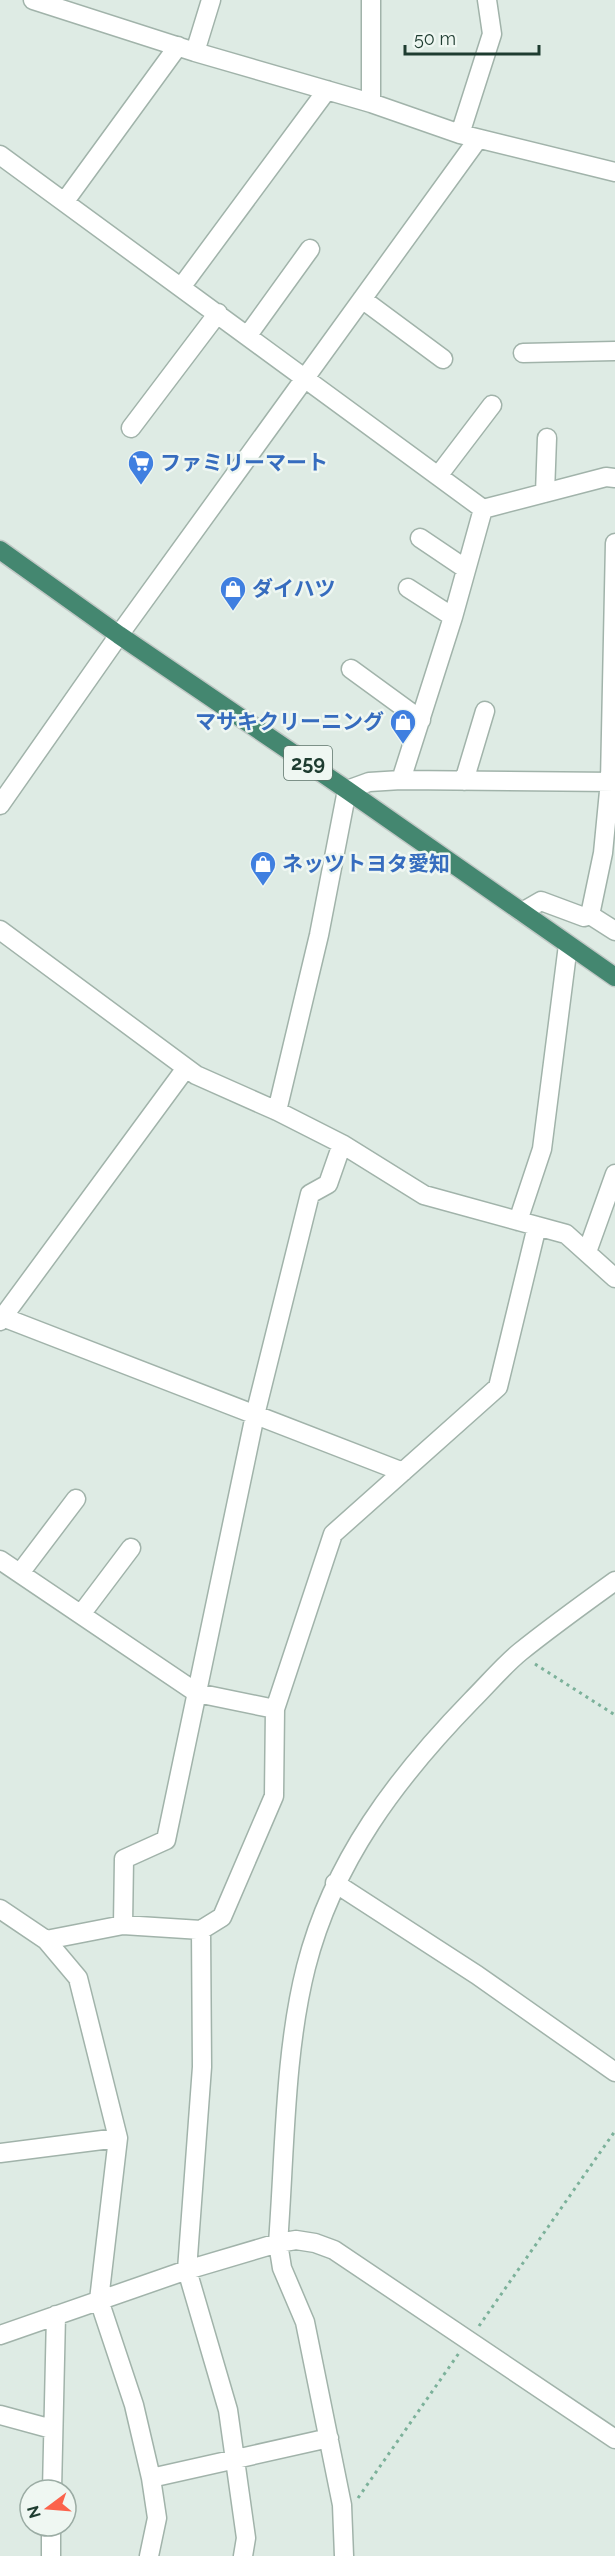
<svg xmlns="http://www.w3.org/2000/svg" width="615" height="2556" font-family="Raleway,'Noto Sans JP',sans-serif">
	<rect width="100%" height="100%" fill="#deebe4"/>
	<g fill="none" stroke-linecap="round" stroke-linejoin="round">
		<!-- minor casing -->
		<g stroke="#a1b3aa" stroke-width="21">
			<path id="minor" d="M33,0L195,52L371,103L460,134L615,172
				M371,0V103
				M195,52L211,0
				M460,134L492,34L487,0
				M0,155L483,509L606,477L615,478
				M65,201L178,46
				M182,286L327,90
				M362,299L443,359
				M248,335L310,249
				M523,353L615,351
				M131,428L218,313
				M438,476L492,405
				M545,493L547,438
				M420,538L466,569
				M408,588L453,617
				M351,669L421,720
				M401,780L453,617L483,509
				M464,781L485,711
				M0,805L119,635L478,139
				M522,912L541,901L584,917L590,915L603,853L610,781L615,543
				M590,915L615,931
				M0,930L196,1075L277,1111L342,1144L424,1195L566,1234L615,1278
				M277,1111L319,935L347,790L369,782L401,780L615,782
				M518,1221L542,1149L568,945
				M587,1252L615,1174
				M0,1316L403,1472
				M0,1321L186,1068
				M0,1560L197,1693L275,1709
				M20,1573L76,1499
				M82,1613L131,1548
				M335,1883L477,1975L615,2072
				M0,1909L46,1940L78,1978L118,2138L99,2300L134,2405L151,2478L157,2518L149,2556
				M123,1925L124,1859L166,1840L255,1415L310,1194L328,1184L342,1144
				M201,1930L202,2067L187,2270L228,2410L246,2538L243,2556
				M46,1940L123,1925L201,1930L222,1917L274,1796L275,1709L333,1534L498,1387L537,1226
				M0,2153L118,2138
				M0,2335L187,2270L278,2243L296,2240L315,2243L334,2250L615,2439
				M0,2415L52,2429
				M151,2478L329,2438
				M52,2490L56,2315
				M51,2556V2526
				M344,2556L342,2505L305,2322L282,2268L278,2243C285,2153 284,2054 306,1967C333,1861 397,1777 472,1700C488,1684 503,1666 520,1652C551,1627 583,1604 615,1581"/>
		</g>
		<!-- trunk casing -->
		<g stroke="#c0c8c5" stroke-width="21">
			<path id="trunk" d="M0,550L119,635L347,790L615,977"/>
		</g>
		<!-- path -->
		<path stroke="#7cb19a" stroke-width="3" stroke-dasharray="3 4.5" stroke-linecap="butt" d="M535,1664L615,1715
			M479,2326L615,2131
			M358,2498L459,2353"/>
		<!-- minor -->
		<use href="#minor" stroke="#fff" stroke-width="18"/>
		<!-- trunk -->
		<use href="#trunk" stroke="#448770" stroke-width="18"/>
	</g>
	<!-- icons -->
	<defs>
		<g id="supermarket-pin" transform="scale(1.35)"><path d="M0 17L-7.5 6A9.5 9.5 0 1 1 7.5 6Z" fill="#3f7fe0" stroke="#eff7f2"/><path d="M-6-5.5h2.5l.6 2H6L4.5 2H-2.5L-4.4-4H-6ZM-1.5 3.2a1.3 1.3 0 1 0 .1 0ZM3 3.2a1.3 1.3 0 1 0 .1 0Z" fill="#fff"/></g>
		<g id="shop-pin" transform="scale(1.35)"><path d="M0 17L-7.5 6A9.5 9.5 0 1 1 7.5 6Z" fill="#3f7fe0" stroke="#eff7f2"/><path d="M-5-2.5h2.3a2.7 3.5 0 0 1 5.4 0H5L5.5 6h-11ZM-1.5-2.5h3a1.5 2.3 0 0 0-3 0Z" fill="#fff"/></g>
	</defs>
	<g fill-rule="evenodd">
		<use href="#supermarket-pin" x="141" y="463"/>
		<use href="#shop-pin" x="233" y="589"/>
		<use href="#shop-pin" x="403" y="722"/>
		<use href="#shop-pin" x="263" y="864"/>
	</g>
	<g text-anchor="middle" stroke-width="5" stroke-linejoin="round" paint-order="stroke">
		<!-- shield labels -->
		<rect fill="#eff7f2" stroke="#5d746a" stroke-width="1.5" x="284" y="746" width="48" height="34" rx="4.5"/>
		<g font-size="20" font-weight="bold" fill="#1e3c30">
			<text x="308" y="770">259</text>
		</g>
		<!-- shop labels -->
		<g font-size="21" font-weight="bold" fill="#366cbe" stroke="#eff7f2" text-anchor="start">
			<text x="160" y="470">ファミリーマート</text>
			<text x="252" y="596">ダイハツ</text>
			<text x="384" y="729" text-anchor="end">マサキクリーニング</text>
			<text x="282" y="871">ネッツトヨタ愛知</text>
		</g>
	</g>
	<!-- north arrow -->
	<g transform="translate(48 2508) rotate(254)"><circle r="28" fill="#eff7f2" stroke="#9baca4" stroke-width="1.5"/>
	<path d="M0-4.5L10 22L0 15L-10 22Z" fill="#fb634c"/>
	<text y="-9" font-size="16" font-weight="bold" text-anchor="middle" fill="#1e3c30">N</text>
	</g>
	<!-- scale -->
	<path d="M405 45v9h134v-9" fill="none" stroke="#1e3c30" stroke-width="3"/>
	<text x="414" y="45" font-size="18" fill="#1e3c30" stroke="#eff7f2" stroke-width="4.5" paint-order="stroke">50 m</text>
</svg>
